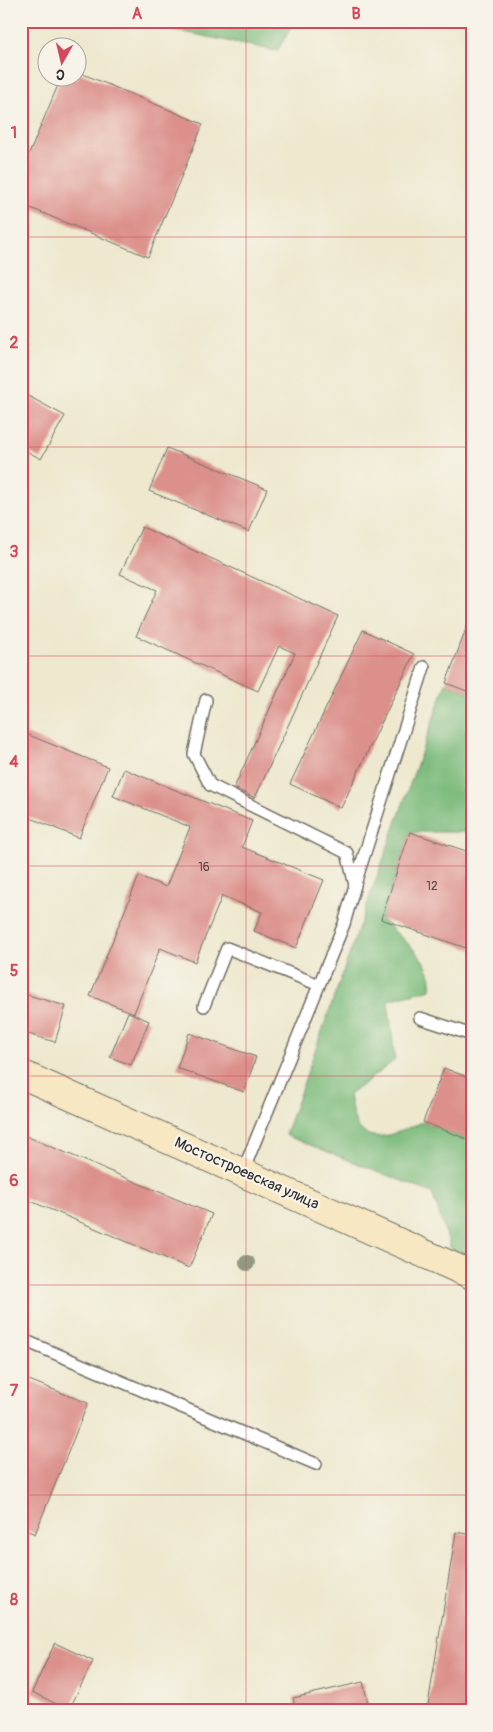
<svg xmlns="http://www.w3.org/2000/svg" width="493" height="1732" font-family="Pangolin,sans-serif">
	<rect width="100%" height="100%" fill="#f7f3e8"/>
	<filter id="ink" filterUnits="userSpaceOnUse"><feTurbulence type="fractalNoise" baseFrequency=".02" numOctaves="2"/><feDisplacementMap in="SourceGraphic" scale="10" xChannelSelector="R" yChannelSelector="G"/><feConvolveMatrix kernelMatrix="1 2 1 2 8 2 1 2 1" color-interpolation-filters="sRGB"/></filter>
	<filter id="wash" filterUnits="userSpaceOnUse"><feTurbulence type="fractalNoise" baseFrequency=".0096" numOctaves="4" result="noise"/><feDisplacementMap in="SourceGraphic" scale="20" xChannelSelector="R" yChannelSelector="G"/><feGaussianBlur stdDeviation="1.12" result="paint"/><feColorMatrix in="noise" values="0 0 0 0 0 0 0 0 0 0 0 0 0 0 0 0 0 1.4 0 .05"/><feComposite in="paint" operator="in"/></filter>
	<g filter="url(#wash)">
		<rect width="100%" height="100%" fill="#ede8ce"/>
		<!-- forest -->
		<path fill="#7ebc7e" stroke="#547454" d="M129,21H295L277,51Z
			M446,683L472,693V720L466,736C478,759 473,808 465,832H410L381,919C399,937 435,960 431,989L388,1000L395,1060L349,1095C351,1104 352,1115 356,1123C370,1150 403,1129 423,1122L472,1141V1255L451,1249L432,1193L285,1135Z"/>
		<g id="blocks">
			<!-- building -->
			<path fill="#dc908b" d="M78,72L203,124L148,257L21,204V173L61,78H78Z
				M21,392L65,416L41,459L21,448Z
				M167,448L267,489L249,532L149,491Z
				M142,527L338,616L255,798L234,788L295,653L279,646L258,691L136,636L157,590L120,574Z
				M468,624L472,626V693L446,683Z
				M363,630L414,654L341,808L290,784Z
				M21,732L108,767L79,838L21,814Z
				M124,769L252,821L242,847L324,880L296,948L254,931L262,912L222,896L195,962L160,948L134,1013L90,996L139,876L166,887L190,827L113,796Z
				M410,832L472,853V950L381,919Z
				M21,993L66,1006L55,1042L21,1032Z
				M128,1012L149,1021L131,1065L110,1057Z
				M189,1033L256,1057L244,1092L177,1068Z
				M444,1068L472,1079V1141L423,1122Z
				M21,1134L212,1214L189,1268L21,1197Z
				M21,1377L88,1403L35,1534L21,1528Z
				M456,1532L472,1535V1711H427Z
				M55,1643L93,1661L69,1710L32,1692Z
				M363,1682L370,1711H296L293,1698Z"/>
		</g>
	</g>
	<g filter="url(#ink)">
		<use href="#blocks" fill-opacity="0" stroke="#6f6d64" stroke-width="1"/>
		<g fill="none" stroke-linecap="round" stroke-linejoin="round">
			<!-- lane casing -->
			<g stroke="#6f6d64" stroke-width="14">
				<path id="lane" d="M206,700L194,754L210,785L347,853L355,885L344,924L243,1171
					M355,884L424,667
					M204,1006L227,948L319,985
					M420,1018L472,1035
					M21,1339L316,1464"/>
			</g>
			<!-- secondary casing -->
			<g stroke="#6f6d64" stroke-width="30">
				<path id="secondary" d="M21,1074L472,1275"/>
			</g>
			<!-- lane -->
			<use href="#lane" stroke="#fff" stroke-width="11"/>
			<!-- secondary -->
			<use href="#secondary" stroke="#f7e8c3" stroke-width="28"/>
		</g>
		<!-- trees -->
		<circle fill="#929983" cx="247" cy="1263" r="8"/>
	</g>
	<!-- grid -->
	<path fill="none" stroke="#d1495b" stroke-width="1" stroke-opacity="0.55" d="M246,21V1711M21,237H472M21,447H472M21,656H472M21,866H472M21,1076H472M21,1285H472M21,1495H472"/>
	<g text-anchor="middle" stroke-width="4.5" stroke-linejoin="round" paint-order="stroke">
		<!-- number labels -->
		<g font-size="12" fill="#574443">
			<text x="204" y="871">16</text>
			<text x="432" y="890">12</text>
		</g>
		<!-- street labels -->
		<g font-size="15" fill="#2b2b2b" stroke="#f7f3e8">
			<text transform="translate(247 1173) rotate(24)" y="5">Мостостроевская улица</text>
		</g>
	</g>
	<!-- margin -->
	<rect width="493" height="1732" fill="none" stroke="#f7f3e8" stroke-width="55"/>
	<!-- north arrow -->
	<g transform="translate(62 62) rotate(188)"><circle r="24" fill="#f7f3e8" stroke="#a5a39c"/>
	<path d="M0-4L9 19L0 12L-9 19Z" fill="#d1495b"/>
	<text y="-8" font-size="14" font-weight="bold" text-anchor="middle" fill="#2b2b2b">С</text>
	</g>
	<rect x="28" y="28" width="438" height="1676" fill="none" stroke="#d1495b" stroke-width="2"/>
	<g font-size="16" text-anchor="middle" font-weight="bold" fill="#d1495b">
		<text x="137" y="19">A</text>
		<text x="356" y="19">B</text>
		<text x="14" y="138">1</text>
		<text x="14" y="348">2</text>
		<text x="14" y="557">3</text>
		<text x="14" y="767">4</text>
		<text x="14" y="976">5</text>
		<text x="14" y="1186">6</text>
		<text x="14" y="1396">7</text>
		<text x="14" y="1605">8</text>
	</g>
</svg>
